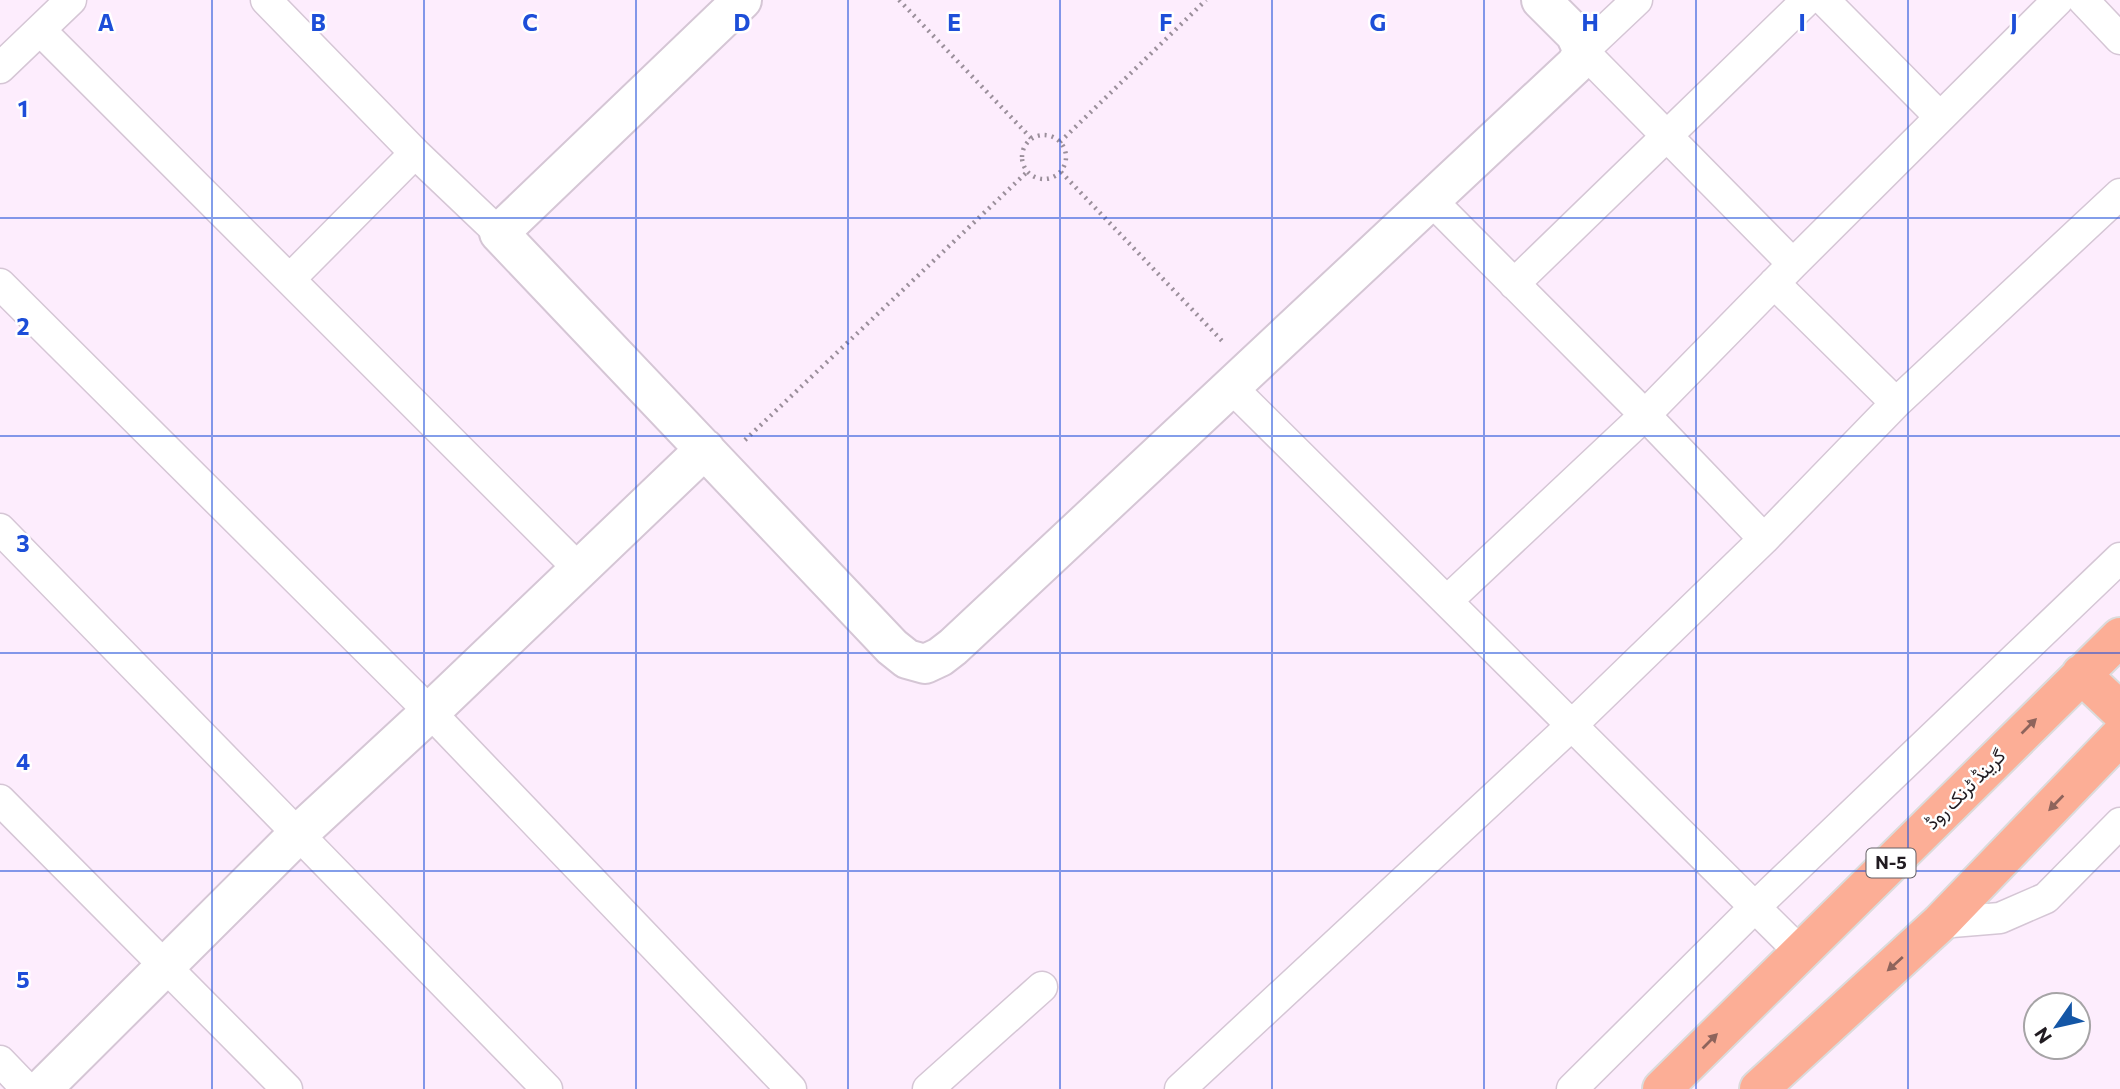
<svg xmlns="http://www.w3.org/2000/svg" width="2120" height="1089" font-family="Commissioner,Vazirmatn,sans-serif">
	<rect width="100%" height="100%" fill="#fdedfd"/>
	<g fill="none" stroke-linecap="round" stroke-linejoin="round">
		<!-- minor casing -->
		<g stroke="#d5c6d5" stroke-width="33">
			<path id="minor" d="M266,0L415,153L499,233
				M1637,0L1583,51L1793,264
				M1824,0L1940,117
				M2083,0L2120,39
				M40,30L579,569
				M0,68L71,0
				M1431,200L1645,415L1764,539
				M290,279L415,153
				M1774,283L1896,403
				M0,284L430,712L791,1089
				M1514,284L1807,0
				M1231,387L1800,952
				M0,529L547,1089
				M1447,601L1645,415L1793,264L2058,0
				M0,800L287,1089
				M1940,923L2000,918L2046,898L2120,823
				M0,1061L27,1089
				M928,1089L1042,987
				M1180,1089L1572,725L1764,539L1896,403L2120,194
				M1572,1089L1755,907L2120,558"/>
		</g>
		<!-- tertiary casing -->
		<g stroke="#d5c6d5" stroke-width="42">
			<path id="tertiary" d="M742,0L499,233L892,647L907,659L925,664L940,657L953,647L1576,64L1583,51L1575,34L1541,0
				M42,1089L298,834L430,712L705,449"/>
		</g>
		<!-- trunk casing -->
		<g stroke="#dbdbdb" stroke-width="42">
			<path id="trunk" d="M2081,674L2120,711
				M1662,1089L2120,637
				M1759,1089L1940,923L2120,736"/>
		</g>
		<!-- path -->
		<path stroke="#9b8f9b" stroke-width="4.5" stroke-dasharray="2 5" stroke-linecap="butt" d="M899,0L1031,138
			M1022 157a22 22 0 1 1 44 0a22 22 0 1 1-44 0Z
			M1060,142L1206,0
			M1061,172L1225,344
			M745,440L1027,172"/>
		<!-- minor -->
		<use href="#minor" stroke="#fff" stroke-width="30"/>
		<!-- tertiary -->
		<use href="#tertiary" stroke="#fff" stroke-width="38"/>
		<!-- trunk -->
		<use href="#trunk" stroke="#fcae96" stroke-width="38"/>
	</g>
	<!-- one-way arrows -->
	<defs><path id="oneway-solid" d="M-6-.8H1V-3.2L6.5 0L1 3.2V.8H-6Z" transform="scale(1.75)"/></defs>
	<g fill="#8e645c">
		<use href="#oneway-solid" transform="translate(2029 726) rotate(-45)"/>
		<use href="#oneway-solid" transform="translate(2056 803) rotate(134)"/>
		<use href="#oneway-solid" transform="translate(1895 964) rotate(138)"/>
		<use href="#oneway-solid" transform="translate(1710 1041) rotate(-45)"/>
	</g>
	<!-- grid -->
	<path fill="none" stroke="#1d4ed8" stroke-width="2" stroke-opacity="0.55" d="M212,0V1089M424,0V1089M636,0V1089M848,0V1089M1060,0V1089M1272,0V1089M1484,0V1089M1696,0V1089M1908,0V1089M0,218H2120M0,436H2120M0,653H2120M0,871H2120"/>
	<g text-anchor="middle" stroke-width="5" stroke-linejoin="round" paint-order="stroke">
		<!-- shield labels -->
		<rect fill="#fff" stroke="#645f64" stroke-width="2" x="1866.5" y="848.5" width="49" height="29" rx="5"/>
		<g font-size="18" font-weight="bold" fill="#211b21">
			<text x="1891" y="869">N-5</text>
		</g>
		<!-- street labels -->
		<g font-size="19" fill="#211b21" stroke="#fff">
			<text transform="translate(1965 789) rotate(-45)" y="7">گرینڈ ٹرنک روڈ</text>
		</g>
	</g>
	<g font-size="23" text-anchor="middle" font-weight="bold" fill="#1d4ed8" stroke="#fff" stroke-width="5" stroke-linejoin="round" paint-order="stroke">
		<text x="106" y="31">A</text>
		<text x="318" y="31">B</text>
		<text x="530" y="31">C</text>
		<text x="742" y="31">D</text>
		<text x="954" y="31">E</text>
		<text x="1166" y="31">F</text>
		<text x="1378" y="31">G</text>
		<text x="1590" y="31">H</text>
		<text x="1802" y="31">I</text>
		<text x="2014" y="31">J</text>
		<text x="23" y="117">1</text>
		<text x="23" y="335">2</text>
		<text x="23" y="552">3</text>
		<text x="23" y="770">4</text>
		<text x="23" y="988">5</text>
	</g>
	<!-- north arrow -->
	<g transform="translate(2057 1026) rotate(236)"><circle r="33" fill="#ffffff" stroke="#a6a4a6" stroke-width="2"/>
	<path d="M0-5L12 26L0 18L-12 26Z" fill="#1456a6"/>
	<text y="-10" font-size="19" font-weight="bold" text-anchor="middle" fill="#211b21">N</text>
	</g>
</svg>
